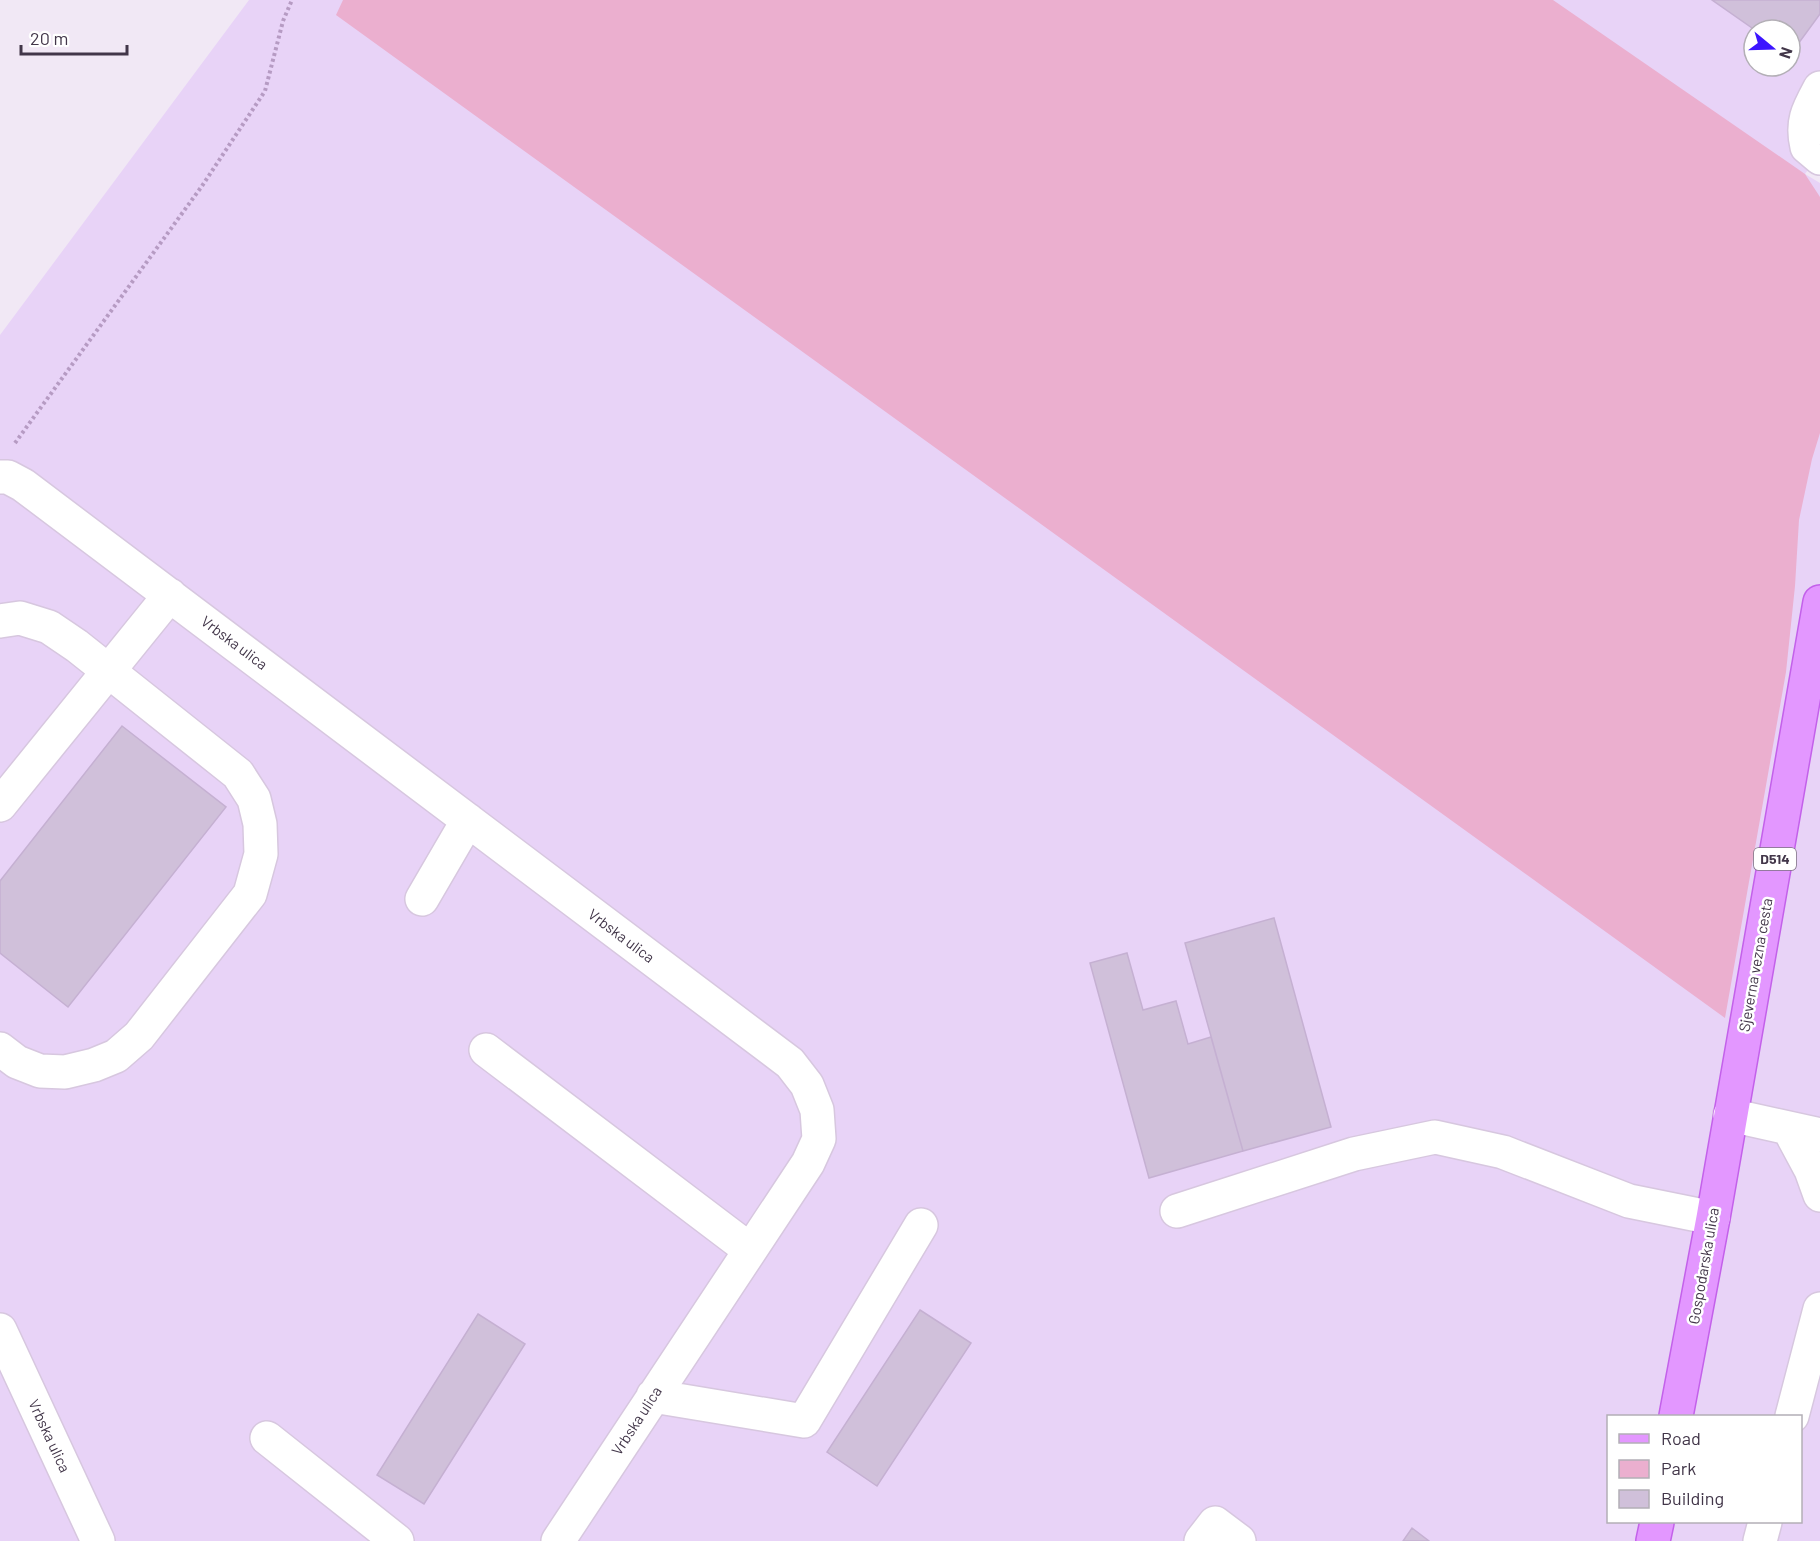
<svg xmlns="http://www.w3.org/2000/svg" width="1820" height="1541" font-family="Barlow,sans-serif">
	<rect width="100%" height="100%" fill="#f1e8f5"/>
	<!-- commercial -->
	<path fill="#e8d3f7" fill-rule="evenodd" d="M249,0H1820V153L1805,174L1820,183V1541H0V335ZM1754,30H1790V66H1754ZM1608,1416H1800V1522H1608Z"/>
	<!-- green -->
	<path fill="#ebafcf" d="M343,0H1553L1805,174L1820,197V433L1812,459L1799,520L1795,586L1786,672L1725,1018L336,15Z"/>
	<!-- building -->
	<path fill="#d0c0da" stroke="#c5b0d2" stroke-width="1.5" d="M1712,0H1820V14L1790,55V30H1755Z
		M122,726L226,807L68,1007L0,953V881Z
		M1274,918L1331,1127L1243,1151L1185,943Z
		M1127,953L1143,1010L1176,1001L1188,1044L1211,1037L1243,1151L1149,1178L1090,963Z
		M920,1310L971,1343L877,1486L827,1452Z
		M478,1314L525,1344L424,1504L377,1475Z
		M1412,1528L1429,1541H1403Z"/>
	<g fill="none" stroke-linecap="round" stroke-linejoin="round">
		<!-- minor casing -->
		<g stroke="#d7c7df" stroke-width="36">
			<path id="minor" d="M1820,88C1808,110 1801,122 1807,147L1820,158
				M0,477H8L23,485L790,1063L807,1085L817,1110L819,1139L808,1163L558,1541
				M0,621L20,618L49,627L77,646L238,774L254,799L260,824L261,854L250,894L139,1036L116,1056L94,1065L65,1072L40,1071L17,1062L0,1049
				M0,805L170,595
				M422,899L468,820
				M486,1050L750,1250
				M1730,1115L1820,1135
				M1789,1129L1811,1170L1820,1195
				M1177,1211L1354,1154L1435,1137L1503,1152L1629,1201L1713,1218
				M0,1330L98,1541
				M653,1396L804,1421L921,1225
				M1792,1416L1820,1309
				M267,1438L397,1541
				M1201,1541L1215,1523L1239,1541
				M1760,1541L1765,1522"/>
		</g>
		<!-- major casing -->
		<g stroke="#c361ea" stroke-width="36">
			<path id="major" d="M1676,1416L1713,1218L1820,602
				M1653,1541L1657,1522"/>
		</g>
		<!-- path -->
		<path stroke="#b69bc3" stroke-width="4" stroke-dasharray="3 3" stroke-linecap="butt" d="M15,443L202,186L265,91L283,21L292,0"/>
		<!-- minor -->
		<use href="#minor" stroke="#fff" stroke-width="33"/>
		<!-- major -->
		<use href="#major" stroke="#e397ff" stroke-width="33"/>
	</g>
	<g text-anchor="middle" stroke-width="5" stroke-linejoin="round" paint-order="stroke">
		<!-- shield labels -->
		<rect fill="#fff" stroke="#7b7280" stroke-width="1.5" x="1754" y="848" width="42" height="22" rx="4.5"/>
		<g font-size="14" font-weight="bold" fill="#423649">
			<text x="1775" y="864">D514</text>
		</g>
		<!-- street labels -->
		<g font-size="15" fill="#423649" stroke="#fff">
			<text transform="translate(234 643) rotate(37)" y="5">Vrbska ulica</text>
			<text transform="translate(621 936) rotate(37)" y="5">Vrbska ulica</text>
			<text transform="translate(1756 965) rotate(-80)" y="5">Sjeverna vezna cesta</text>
			<text transform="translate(1704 1266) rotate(-80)" y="5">Gospodarska ulica</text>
			<text transform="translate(637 1421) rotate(-57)" y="5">Vrbska ulica</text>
			<text transform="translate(49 1436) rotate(65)" y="5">Vrbska ulica</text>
		</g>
	</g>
	<!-- legend -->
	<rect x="1607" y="1415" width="195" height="108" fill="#ffffff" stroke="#b3afb6" stroke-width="1.5"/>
	<rect x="1619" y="1434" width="30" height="9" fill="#e397ff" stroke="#b3afb6" stroke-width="1.5"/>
	<text x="1661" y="1445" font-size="18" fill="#423649">Road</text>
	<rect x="1619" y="1460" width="30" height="18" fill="#ebafcf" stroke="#b3afb6" stroke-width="1.5"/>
	<text x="1661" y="1475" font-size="18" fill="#423649">Park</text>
	<rect x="1619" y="1490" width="30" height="18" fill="#d0c0da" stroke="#b3afb6" stroke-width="1.5"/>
	<text x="1661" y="1505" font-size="18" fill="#423649">Building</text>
	<!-- north arrow -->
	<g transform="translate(1772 48) rotate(109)"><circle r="28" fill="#ffffff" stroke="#b3afb6" stroke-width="1.5"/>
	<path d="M0-4.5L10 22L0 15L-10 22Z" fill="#3c15ff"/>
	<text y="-9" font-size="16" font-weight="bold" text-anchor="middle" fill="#423649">N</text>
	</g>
	<!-- scale -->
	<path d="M21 45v9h106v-9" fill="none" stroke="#423649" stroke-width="3"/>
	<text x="30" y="45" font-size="18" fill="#423649" stroke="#ffffff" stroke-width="4.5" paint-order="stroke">20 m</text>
</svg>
